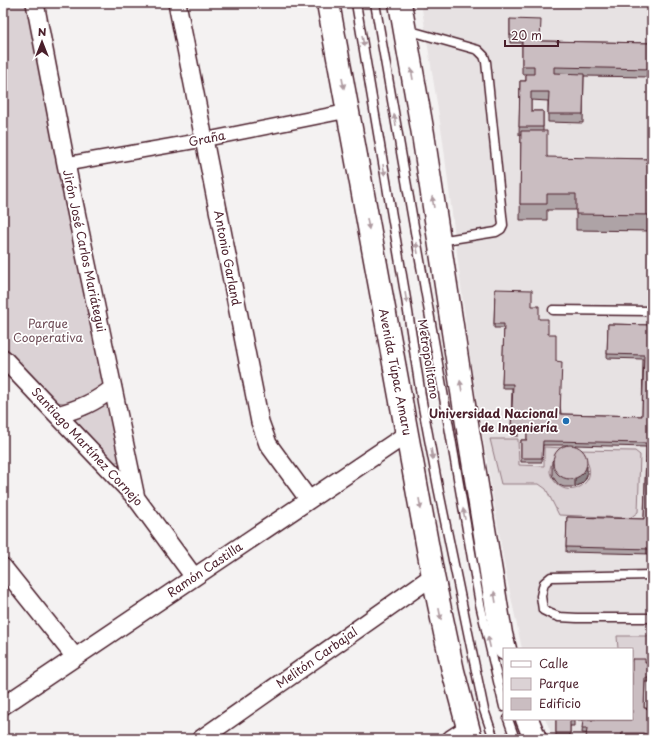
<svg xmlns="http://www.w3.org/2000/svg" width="655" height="742" font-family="'Playpen Sans',sans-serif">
	<rect width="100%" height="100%" fill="#f4f2f2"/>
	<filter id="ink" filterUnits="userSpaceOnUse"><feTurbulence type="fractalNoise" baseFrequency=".025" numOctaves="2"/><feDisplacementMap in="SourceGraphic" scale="8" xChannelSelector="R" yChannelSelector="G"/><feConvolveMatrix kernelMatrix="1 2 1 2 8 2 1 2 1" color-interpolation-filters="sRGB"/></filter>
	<g filter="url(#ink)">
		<!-- built -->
		<path fill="#e7e2e3" d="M421,3H652V739H554L545,719H632V649H522L505,569L470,359L443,141Z"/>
		<!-- green -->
		<path fill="#dbd2d5" stroke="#927880" d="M3,3H27L105,383L96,395L74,404L55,402L3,352Z
			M109,401L121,461L112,463L71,420L87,415Z
			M490,439H518L519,465L544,466V447L565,448C561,453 554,459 551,465C549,470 550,475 553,479C566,501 597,485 588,464C585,458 580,454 576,450L635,451L640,455L638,512L630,518L559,515L546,489L539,484H501Z
			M617,636H652V668L647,666L646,662H632V649H618Z"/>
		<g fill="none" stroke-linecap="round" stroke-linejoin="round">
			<!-- service casing -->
			<g stroke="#4a1f2b" stroke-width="11">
				<path id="service" d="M356,3L406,299L422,402L438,487L484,710L494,739
					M375,3L480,604L504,707
					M407,30L478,50L484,56L486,62L503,225L501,229L496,232L439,241
					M553,310L652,311
					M652,575L551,577L544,583L541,596L543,610L551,614L559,617L577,618H652
					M508,719L515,739"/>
			</g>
			<!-- pedestrian casing -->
			<g stroke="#4a1f2b" stroke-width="16">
				<path id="pedestrian" d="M66,164L203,140L348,111"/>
			</g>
			<!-- minor casing -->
			<g stroke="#4a1f2b" stroke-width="20">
				<path id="minor" d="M35,3L66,164L136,498
					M177,3L260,422L268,444L309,500
					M3,358L136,498L194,577
					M58,415C81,408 94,403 113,388
					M3,567L75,657
					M3,706L407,434
					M201,739L433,576
					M451,739L468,728"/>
			</g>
			<!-- primary casing -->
			<g stroke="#4a1f2b" stroke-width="25">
				<path id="primary" d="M328,3L433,576L453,671L471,739
					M400,3L423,134L465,411L501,634L505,649
					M527,719L535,739"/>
			</g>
			<!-- service -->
			<use href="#service" stroke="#fff" stroke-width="8"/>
			<!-- pedestrian -->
			<use href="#pedestrian" stroke="#fff" stroke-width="13"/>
			<!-- minor -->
			<use href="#minor" stroke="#fff" stroke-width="17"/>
			<!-- primary -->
			<use href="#primary" stroke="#fff" stroke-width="22"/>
		</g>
		<!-- wall -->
		<path fill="#aea3a6" stroke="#4a1f2b" d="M510,19L541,41L652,43V77L584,76L583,123L548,122V101L531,100V111H543V131L547,158L652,159V231L576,230V210H547V220H520L521,135H519L520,81H526V74H522V43H510Z
			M495,289L539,319L548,334L556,361L561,414L642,416L643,359L607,358L608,324L652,325V554L566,552L567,517L644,519L646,447L575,445L587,475L585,480L581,484L575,487H564L559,485L555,480L552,475V461L568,445H543L542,462H521V440H527V431H518V436H511L512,388H502L504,328H494Z
			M645,663L649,666H652V682H645L644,708L652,709V739H646L643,738L622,737L582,733L583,720H574V726H570V737H556V719H632Z"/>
		<!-- shaded-wall -->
		<path fill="#8d8487" stroke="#4a1f2b" d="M587,466V475L585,480L581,484L575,487V479Z"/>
		<!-- building -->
		<path fill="#cabdc1" stroke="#4a1f2b" d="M510,19L541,20L540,41L652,43V69L554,67V73L584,74L583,114H548L549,92H531V111H543V127H519L520,81H526V74H534V66H522V35H510Z
			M521,131H547V157L652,159V215L576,214V194H547V204H520Z
			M495,289L532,290V306H539V319H548V334H556V361L562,362L560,414L642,416L644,355L607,354L608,324L652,325V458H646V443L550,441H543L542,458H521V440H527V426H518V432L511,431L513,384H502L504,324H494Z
			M553 462a17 17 0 1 1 34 0a17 17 0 1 1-34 0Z
			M646,461H652V549L566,547L567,517L644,519Z
			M632,659H645V663H649V666H652V678H645L644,708L652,709V737L643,733H622L621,739H586L587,728H582L583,720H632Z
			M556,719H574V721H570V733H556Z"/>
		<!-- one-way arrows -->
		<defs><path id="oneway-solid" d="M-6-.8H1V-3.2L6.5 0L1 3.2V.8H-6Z"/></defs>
		<g fill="#ae9aa0">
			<use href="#oneway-solid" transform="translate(363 41) rotate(80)"/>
			<use href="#oneway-solid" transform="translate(412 74) rotate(-100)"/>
			<use href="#oneway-solid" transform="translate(343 83) rotate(79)"/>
			<use href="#oneway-solid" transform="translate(395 120) rotate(-100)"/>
			<use href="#oneway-solid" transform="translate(384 170) rotate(80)"/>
			<use href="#oneway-solid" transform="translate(433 202) rotate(-99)"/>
			<use href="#oneway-solid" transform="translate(368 224) rotate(80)"/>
			<use href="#oneway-solid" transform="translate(417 248) rotate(-100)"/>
			<use href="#oneway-solid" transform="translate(406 298) rotate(81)"/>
			<use href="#oneway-solid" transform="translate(461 386) rotate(-99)"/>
			<use href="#oneway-solid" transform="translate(432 454) rotate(80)"/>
			<use href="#oneway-solid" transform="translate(420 504) rotate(80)"/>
			<use href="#oneway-solid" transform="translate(464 514) rotate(-100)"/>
			<use href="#oneway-solid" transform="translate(495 597) rotate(-99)"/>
			<use href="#oneway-solid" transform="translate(440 614) rotate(79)"/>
			<use href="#oneway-solid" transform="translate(489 642) rotate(-103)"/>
		</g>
	</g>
	<!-- markers -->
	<circle fill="#1f6fb2" stroke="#fff" stroke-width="1.5" cx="566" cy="421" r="4"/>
	<g text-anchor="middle" stroke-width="3.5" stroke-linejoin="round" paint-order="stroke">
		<!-- street labels -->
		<g font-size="12" fill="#4a1f2b" stroke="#fff">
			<text transform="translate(207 139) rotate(-11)" y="4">Graña</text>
			<text transform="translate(84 251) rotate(78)" y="4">Jirón José Carlos Mariátegui</text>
			<text transform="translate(227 258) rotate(79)" y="4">Antonio Garland</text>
			<text transform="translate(428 359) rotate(81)" y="4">Metropolitano</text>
			<text transform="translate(395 372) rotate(79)" y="4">Avenida Túpac Amaru</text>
			<text transform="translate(87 447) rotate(47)" y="4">Santiago Martínez Cornejo</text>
			<text transform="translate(205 570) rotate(-34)" y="4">Ramón Castilla</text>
			<text transform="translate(317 658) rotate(-35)" y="4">Melitón Carbajal</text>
		</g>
		<!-- park labels -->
		<g font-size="12" fill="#6e4c56" stroke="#fff">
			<text x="48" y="328">Parque<tspan x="48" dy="14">Cooperativa</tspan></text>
		</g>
		<!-- poi labels -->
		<g font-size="12" font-weight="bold" fill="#4a1f2b" stroke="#fff" text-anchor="end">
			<text x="558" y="418">Universidad Nacional<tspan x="558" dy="14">de Ingeniería</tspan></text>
		</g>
	</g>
	<!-- margin -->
	<rect width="655" height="742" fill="none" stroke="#fff" stroke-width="16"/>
	<rect x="8" y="8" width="639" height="726" fill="none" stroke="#4a1f2b" stroke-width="1.5" filter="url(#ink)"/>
	<!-- legend -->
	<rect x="503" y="648" width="130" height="72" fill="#ffffff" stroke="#b7a5aa"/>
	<rect x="511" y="661" width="20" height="6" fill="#ffffff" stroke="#b7a5aa"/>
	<text x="539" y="668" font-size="12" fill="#4a1f2b">Calle</text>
	<rect x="511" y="678" width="20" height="12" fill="#dbd2d5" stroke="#b7a5aa"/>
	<text x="539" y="688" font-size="12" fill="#4a1f2b">Parque</text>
	<rect x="511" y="698" width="20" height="12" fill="#cabdc1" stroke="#b7a5aa"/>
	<text x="539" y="708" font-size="12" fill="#4a1f2b">Edificio</text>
	<!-- north arrow -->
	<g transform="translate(42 42)" stroke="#ffffff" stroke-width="3" paint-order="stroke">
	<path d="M0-3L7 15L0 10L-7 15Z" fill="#4a1f2b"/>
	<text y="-6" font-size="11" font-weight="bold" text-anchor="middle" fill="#4a1f2b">N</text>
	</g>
	<!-- scale -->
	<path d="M505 40v6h53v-6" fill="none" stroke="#4a1f2b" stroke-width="2"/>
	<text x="511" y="40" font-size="12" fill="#4a1f2b" stroke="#ffffff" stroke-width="3" paint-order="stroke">20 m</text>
</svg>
